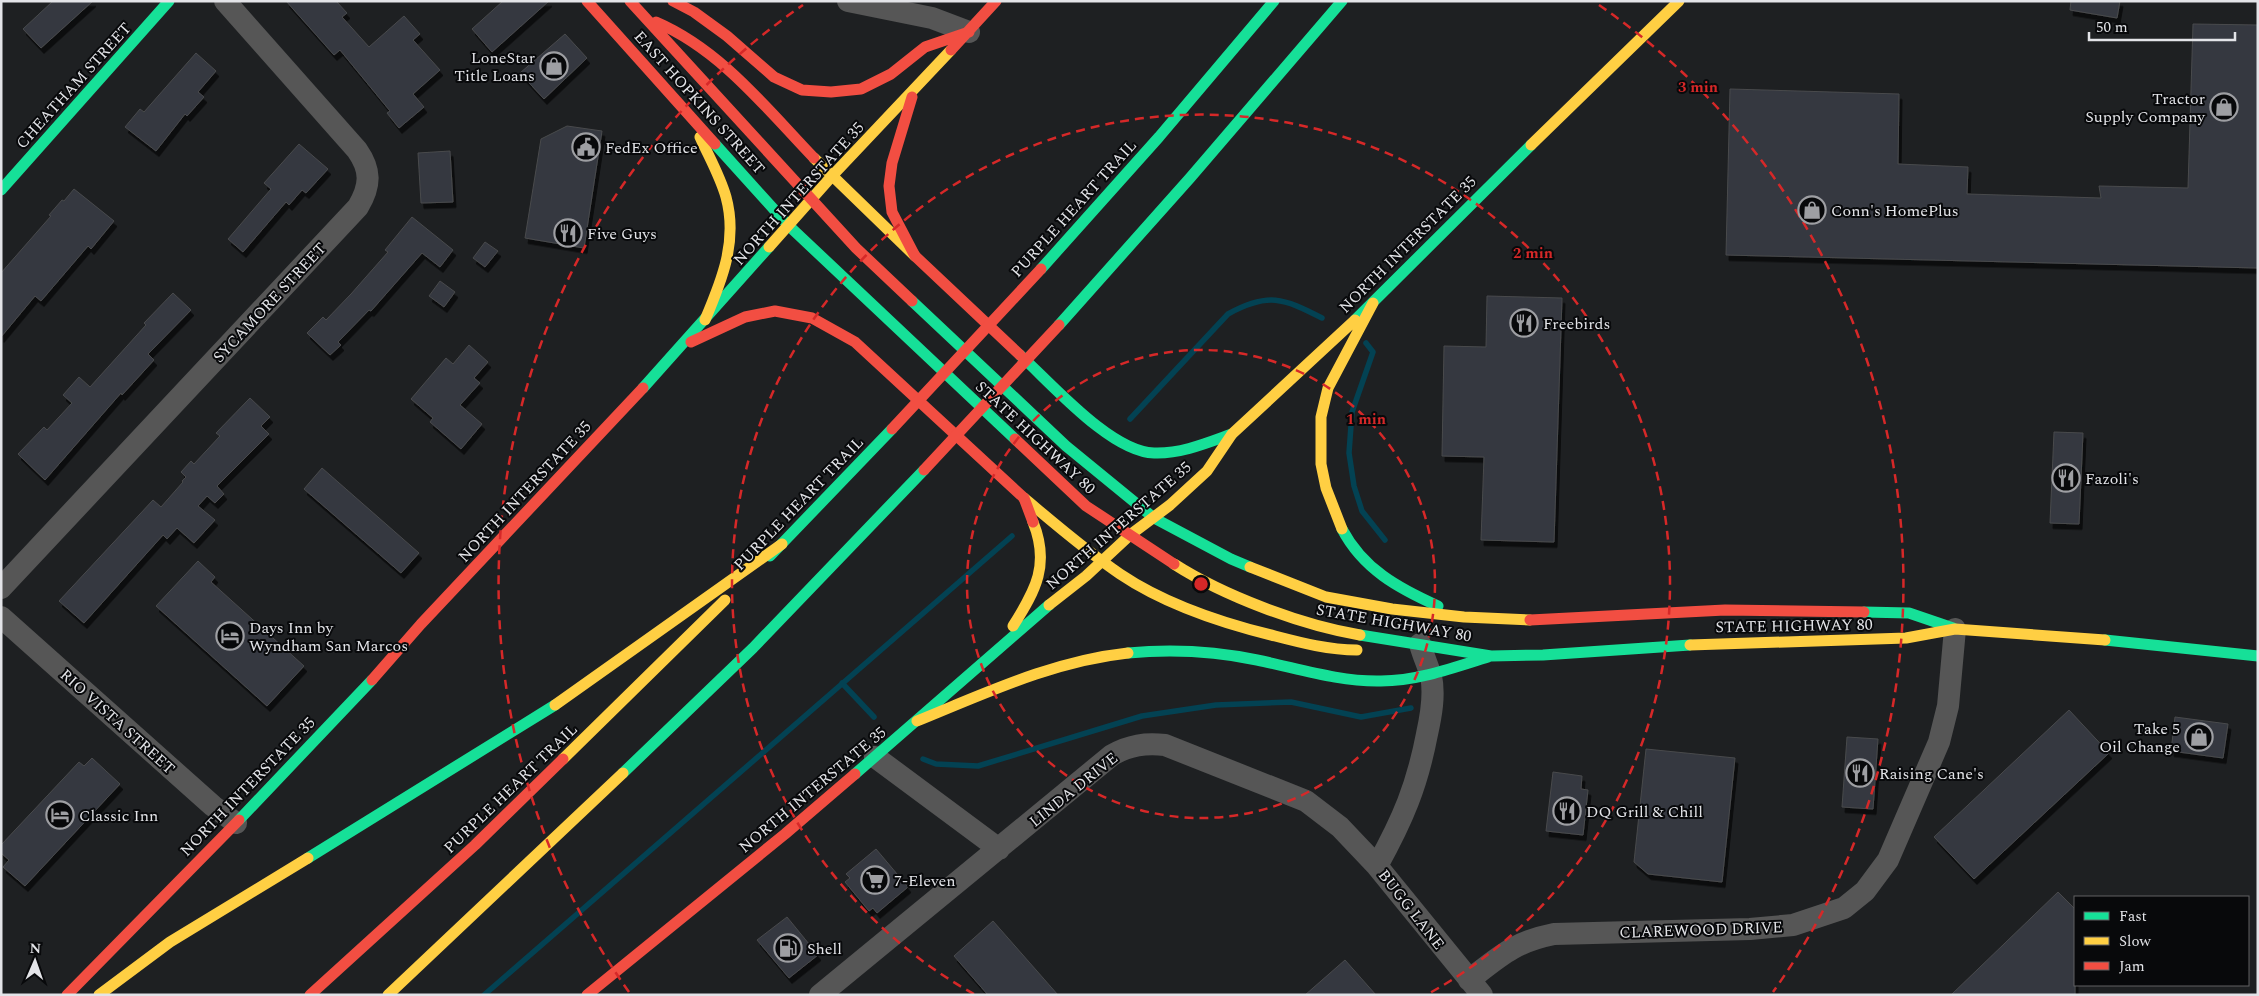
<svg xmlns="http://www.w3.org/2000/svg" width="2259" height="996" font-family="Spectral,serif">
	<defs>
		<filter id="shadow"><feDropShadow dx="3" dy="5.5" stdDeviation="0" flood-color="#0009"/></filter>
	</defs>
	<rect width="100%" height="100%" fill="#1e2022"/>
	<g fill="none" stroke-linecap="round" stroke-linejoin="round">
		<!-- stream -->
		<path stroke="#034253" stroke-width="5.5" d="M1366,343L1373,352L1352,412L1349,453L1354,486L1362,511L1385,540
			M1130,419L1228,314C1268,292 1283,298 1322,318
			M842,683L874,717
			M923,759L936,764L978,766L1142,716L1216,705L1291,702L1361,717L1411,708
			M484,995L1012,536"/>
	</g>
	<!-- building -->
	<path fill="#343840" stroke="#494a4c" filter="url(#shadow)" d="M53,1H93L41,48L23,29Z
		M286,1H336L347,13L342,17L369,47L404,16L420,34L413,40L440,70L413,94L424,107L399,128L387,113L390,111L340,50L334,55Z
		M503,1H549L492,52L472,29Z
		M2071,1H2120L2117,18L2070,10Z
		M2193,24L2258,25V268L1726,255L1730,89L1899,94L1898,164L1968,167L1967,194L2101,198L2099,186L2188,188Z
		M565,34L587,58L544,99L520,73Z
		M196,53L216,71L198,92L204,97L187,116L185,114L156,151L125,127L140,109L144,112Z
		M567,126L602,131L584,248L525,238L541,139Z
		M299,144L328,169L306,193L302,190L289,205L286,202L243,252L228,239L271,189L264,183Z
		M450,151L453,202L421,203L418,153Z
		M74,189L114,221L91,249L88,246L41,301L35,296L1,337V273L51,216L49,215L62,200L64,201Z
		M412,217L453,250L440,267L422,253L371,311L369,310L338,342L341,345L330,355L307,333L323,317L326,320L351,294L388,252L385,250Z
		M485,242L498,251L485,267L473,258Z
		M440,281L455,292L444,307L429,296Z
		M173,293L191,310L148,354L154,360L122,395L121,393L45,480L18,454L44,427L47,430L72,403L63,395L79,377L90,387L146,325L144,323Z
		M1487,296L1562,298L1554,542L1481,540L1484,457L1442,456L1444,346L1486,347Z
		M469,345L488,362L474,378L480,383L460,405L482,424L461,449L430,422L433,418L411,399L446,358L453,364Z
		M250,398L270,417L261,426L269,434L217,486L224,494L215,503L207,496L198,506L215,520L194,543L177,528L167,539L163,535L84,623L59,601L153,500L161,507L183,482L182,481L186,477L181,472L191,461L194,464L220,436L216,433Z
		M2054,432L2083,433L2079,524L2050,523Z
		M322,468L419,553L401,573L304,489Z
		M198,561L215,577L211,582L304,666L267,706L156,606Z
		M2069,710L2109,753L1974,879L1934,837Z
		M2175,717L2228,724L2223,758L2171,751Z
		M1847,737L1878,739L1873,809L1842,807Z
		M1646,749L1735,758L1722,882L1648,874L1634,862Z
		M92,758L120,784L25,886L3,867L9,860L1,853V845L79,762L84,766Z
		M1553,772L1582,776L1581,789L1588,790L1583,835L1546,831Z
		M876,849L908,887L877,913L873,908L869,911L845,882L850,878L846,874Z
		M2058,892L2075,909V995H1951Z
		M787,917L818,955L789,978L757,940Z
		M993,921L1058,995H988L954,956Z
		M1345,960L1376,995H1305Z"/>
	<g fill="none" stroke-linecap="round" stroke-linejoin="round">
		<!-- street -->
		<path stroke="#565656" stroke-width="22" d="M848,1L932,18L969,32
			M1,588L358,207C371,185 371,170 357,150L225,1
			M1,617L213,806L236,823
			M875,757L999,849
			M1377,866C1403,819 1417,786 1427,734C1431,716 1435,695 1431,676C1428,666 1423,655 1420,644
			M1469,980C1500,956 1514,942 1554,934L1750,929L1793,925L1844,908L1865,891L1888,860L1939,742L1948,706L1955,629
			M820,995L1112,755C1130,745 1145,743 1165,745L1306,801L1340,827L1377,866L1482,995"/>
		<!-- fast -->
		<path stroke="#16e098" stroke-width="11" d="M715,144L788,225L1015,439
			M1,190L169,1
			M1041,269L1159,137L1274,1
			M912,301L1066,446L1154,518L1231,559L1250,567
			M1355,320L1531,145
			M1059,325L1190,178L1342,1
			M1020,355C1052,384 1111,452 1154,453C1181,454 1207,443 1232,434
			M643,388L769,247
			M1342,529C1363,569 1398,588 1438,606
			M770,556L892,429
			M1864,612L1909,613L1953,628
			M1360,635L1491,656L1543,655L1690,645
			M2105,640L2258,656
			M1128,653C1171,649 1214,651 1257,660C1297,668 1339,682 1381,681C1417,681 1453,668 1488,657
			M623,773L753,648L924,470
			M855,774L1049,605
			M239,820L372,680
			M308,858L555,705"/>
		<!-- slow -->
		<path stroke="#ffcf43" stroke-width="11" d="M700,137C709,157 720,176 726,197C738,241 722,280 705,320
			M1531,145L1679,1
			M814,158L915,256
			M769,247L832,176L951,50
			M1024,498C1055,524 1086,551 1120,574C1166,605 1221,623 1275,636C1302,643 1329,650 1357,650
			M1342,529L1326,488L1321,464V417L1328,388L1373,303
			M1174,564C1224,596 1301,625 1360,635
			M1250,567L1326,597L1392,609L1464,617L1530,620
			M1049,605L1086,576L1130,535L1170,505L1207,471L1232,434L1355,320
			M1013,626C1036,590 1050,564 1033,522
			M1690,645L1906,638L1955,629L2105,640
			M555,705L782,544
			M917,721C986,693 1053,661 1128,653
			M563,759L725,600
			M99,995L170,942L308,858
			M388,995L623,773"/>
		<!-- jam -->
		<path stroke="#f24e42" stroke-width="11" d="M587,1L715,144
			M630,1L856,248L912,301
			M673,1L694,12L727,36L774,77L802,90L831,92L861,89L891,74L925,47L969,32
			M656,22C721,50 766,108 814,158
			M951,50L996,1
			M912,97L892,163L889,186L892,212L915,256L1020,355
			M691,342L745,317L775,311L812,318L855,342L1024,498L1033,522
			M1015,439L1086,506L1174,564
			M1530,620L1725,610L1864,612
			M372,680L421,624L643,388
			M67,995L239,820
			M310,995L475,845L563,759
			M587,995L785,834L855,774"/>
		<!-- jam-bridge -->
		<path stroke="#f24e42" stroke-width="11" d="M892,429L1041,269
			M924,470L1059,325"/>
	</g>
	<!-- distance rings -->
	<g fill="none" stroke="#d62828" stroke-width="2.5" stroke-dasharray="9 6">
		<circle cx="1201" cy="584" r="234"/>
		<path d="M974 994A469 469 0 1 1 1428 994"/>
		<path d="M629 992A703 703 0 0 1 803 5M1599 5A703 703 0 0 1 1773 992"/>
	</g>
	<!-- icons -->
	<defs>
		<g id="shop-ring" transform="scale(1.4375)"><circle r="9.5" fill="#08090b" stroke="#9e9fa3" stroke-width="1.5"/><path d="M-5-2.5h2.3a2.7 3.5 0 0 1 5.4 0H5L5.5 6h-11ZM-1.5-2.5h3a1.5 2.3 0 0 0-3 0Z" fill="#9e9fa3"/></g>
		<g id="civic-ring" transform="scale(1.4375)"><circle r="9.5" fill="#08090b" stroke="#9e9fa3" stroke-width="1.5"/><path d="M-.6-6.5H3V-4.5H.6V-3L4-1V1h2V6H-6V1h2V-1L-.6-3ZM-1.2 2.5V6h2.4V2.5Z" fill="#9e9fa3"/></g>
		<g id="restaurant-ring" transform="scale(1.4375)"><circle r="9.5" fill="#08090b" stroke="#9e9fa3" stroke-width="1.5"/><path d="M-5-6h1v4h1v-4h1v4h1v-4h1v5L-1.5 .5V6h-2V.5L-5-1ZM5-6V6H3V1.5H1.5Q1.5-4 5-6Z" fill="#9e9fa3"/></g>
		<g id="hotel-ring" transform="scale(1.4375)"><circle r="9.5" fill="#08090b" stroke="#9e9fa3" stroke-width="1.5"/><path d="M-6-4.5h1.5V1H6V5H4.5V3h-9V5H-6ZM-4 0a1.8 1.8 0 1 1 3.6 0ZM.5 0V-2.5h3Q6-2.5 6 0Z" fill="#9e9fa3"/></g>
		<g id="supermarket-ring" transform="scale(1.4375)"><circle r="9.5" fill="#08090b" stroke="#9e9fa3" stroke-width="1.5"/><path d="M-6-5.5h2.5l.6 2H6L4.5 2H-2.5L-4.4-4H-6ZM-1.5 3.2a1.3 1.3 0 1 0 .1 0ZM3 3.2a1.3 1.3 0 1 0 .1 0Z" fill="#9e9fa3"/></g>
		<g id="fuel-ring" transform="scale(1.4375)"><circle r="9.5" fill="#08090b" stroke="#9e9fa3" stroke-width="1.5"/><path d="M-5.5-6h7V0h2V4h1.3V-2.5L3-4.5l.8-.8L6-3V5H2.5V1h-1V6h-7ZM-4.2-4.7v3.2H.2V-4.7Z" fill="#9e9fa3"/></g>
	</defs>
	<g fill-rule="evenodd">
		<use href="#shop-ring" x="554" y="66"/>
		<use href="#shop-ring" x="2224" y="107"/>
		<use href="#civic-ring" x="586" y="147"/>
		<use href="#shop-ring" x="1812" y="210"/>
		<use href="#restaurant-ring" x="568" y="233"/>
		<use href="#restaurant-ring" x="1524" y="323"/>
		<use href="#restaurant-ring" x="2066" y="478"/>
		<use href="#hotel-ring" x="230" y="636"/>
		<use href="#shop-ring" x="2199" y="737"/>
		<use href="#restaurant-ring" x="1860" y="773"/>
		<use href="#restaurant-ring" x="1567" y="811"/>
		<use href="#hotel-ring" x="60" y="815"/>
		<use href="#supermarket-ring" x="875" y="880"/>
		<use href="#fuel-ring" x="788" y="948"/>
	</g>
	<g text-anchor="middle" stroke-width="4" stroke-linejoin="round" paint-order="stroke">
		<!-- poi labels -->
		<g font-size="16" fill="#e3e4e8" stroke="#08090b" text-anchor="start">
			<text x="535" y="63" text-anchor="end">LoneStar<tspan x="535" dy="18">Title Loans</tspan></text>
			<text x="2205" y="104" text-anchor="end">Tractor<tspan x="2205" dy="18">Supply Company</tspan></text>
			<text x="605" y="153">FedEx Office</text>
			<text x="1831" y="216">Conn's HomePlus</text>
			<text x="587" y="239">Five Guys</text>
			<text x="1543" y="329">Freebirds</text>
			<text x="2085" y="484">Fazoli's</text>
			<text x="249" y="633">Days Inn by<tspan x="249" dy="18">Wyndham San Marcos</tspan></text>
			<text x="2180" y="734" text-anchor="end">Take 5<tspan x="2180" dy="18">Oil Change</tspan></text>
			<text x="1879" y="779">Raising Cane's</text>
			<text x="1586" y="817">DQ Grill &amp; Chill</text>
			<text x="79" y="821">Classic Inn</text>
			<text x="894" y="886">7-Eleven</text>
			<text x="807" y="954">Shell</text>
		</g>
		<!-- street labels -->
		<g font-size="16" fill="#e3e4e8" stroke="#08090b">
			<text transform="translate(73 85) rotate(-48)" y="6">CHEATHAM STREET</text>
			<text transform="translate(700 102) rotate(48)" y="6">EAST HOPKINS STREET</text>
			<text transform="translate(798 193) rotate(-48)" y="6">NORTH INTERSTATE 35</text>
			<text transform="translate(1073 208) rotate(-48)" y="6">PURPLE HEART TRAIL</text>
			<text transform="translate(1407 244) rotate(-45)" y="6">NORTH INTERSTATE 35</text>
			<text transform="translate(269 302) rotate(-47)" y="6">SYCAMORE STREET</text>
			<text transform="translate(1036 437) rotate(43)" y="6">STATE HIGHWAY 80</text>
			<text transform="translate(524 491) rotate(-47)" y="6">NORTH INTERSTATE 35</text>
			<text transform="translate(798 503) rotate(-46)" y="6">PURPLE HEART TRAIL</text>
			<text transform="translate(1118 525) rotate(-41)" y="6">NORTH INTERSTATE 35</text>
			<text transform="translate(1394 622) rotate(10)" y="6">STATE HIGHWAY 80</text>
			<text transform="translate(1794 625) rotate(-1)" y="6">STATE HIGHWAY 80</text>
			<text transform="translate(118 721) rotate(42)" y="6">RIO VISTA STREET</text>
			<text transform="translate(247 786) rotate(-46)" y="6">NORTH INTERSTATE 35</text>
			<text transform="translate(510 788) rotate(-44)" y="6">PURPLE HEART TRAIL</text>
			<text transform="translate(812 789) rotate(-40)" y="6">NORTH INTERSTATE 35</text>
			<text transform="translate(1073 789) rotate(-39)" y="6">LINDA DRIVE</text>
			<text transform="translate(1412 909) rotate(52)" y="6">BUGG LANE</text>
			<text transform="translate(1701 929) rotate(-2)" y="6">CLAREWOOD DRIVE</text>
		</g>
	</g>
	<circle cx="1201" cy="584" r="8" fill="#d62828" stroke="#08090b" stroke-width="2.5"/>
	<g font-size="15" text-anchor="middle" font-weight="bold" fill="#d62828" stroke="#08090b" stroke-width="4" stroke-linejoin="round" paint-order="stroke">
		<text x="1698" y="92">3 min</text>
		<text x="1533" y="258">2 min</text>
		<text x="1366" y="424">1 min</text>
	</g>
	<!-- border -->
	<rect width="2259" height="996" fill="none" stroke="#e3e4e8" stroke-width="5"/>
	<!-- legend -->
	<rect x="2074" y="896" width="175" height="90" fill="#08090b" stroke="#606163"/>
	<rect x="2084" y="912" width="25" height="8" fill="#16e098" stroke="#606163"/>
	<text x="2119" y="921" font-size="15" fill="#e3e4e8">Fast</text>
	<rect x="2084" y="937" width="25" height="8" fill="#ffcf43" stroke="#606163"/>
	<text x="2119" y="946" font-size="15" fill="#e3e4e8">Slow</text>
	<rect x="2084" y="962" width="25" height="8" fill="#f24e42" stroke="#606163"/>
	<text x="2119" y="971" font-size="15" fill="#e3e4e8">Jam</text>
	<!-- north arrow -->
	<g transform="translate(35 961) rotate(2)" stroke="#08090b" stroke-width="4" paint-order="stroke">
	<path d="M0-4L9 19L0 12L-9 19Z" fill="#e3e4e8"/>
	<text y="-8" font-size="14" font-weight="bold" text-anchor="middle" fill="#e3e4e8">N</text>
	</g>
	<!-- scale -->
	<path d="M2089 32v8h146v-8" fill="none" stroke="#e3e4e8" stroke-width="2.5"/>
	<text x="2096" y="32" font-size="15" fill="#e3e4e8" stroke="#08090b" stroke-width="4" paint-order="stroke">50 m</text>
</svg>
